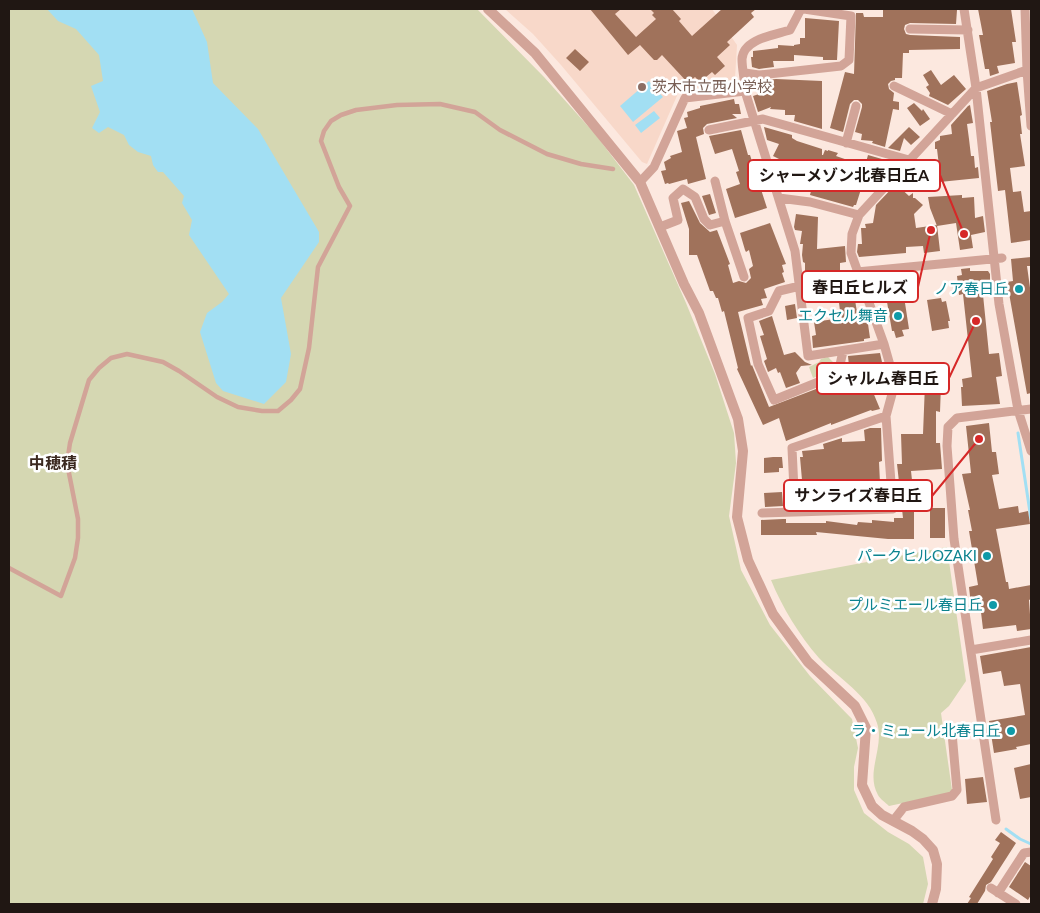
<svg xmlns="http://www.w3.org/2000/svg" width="1040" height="913" font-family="Lato,'Noto Sans JP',sans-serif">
	<rect width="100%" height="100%" fill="#fce8df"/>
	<!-- built -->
	<path fill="#f8d8c9" d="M505,9H712L737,45L735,78L728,86L680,89L647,164L642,162L561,65L533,34Z"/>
	<!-- green -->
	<path fill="#d5d7b2" d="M9,9H477L544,77L595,134L634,185L686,303L715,374L734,433L736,463L729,516L741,570L770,625L810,676L852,719L858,748L854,767V790L864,813L888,832L909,844L923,857L928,884L923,904H9Z
		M828,357L833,362L827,372L813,378L809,367L819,362L821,359Z
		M947,547L966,681L949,706L941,713L952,790L950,793L889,806C885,802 880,799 878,795C865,772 885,747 877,723C869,695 838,678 819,658C799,635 782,607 771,580Z"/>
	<!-- water -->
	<path fill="#a2dff3" d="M47,9H192L207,42L213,83L258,129L319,232V242L281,298L291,354L286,382L264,404L223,391L216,383L200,332L207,313L222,302L229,294L189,235L192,220L182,203L184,196L163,172H158L153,165L151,156L138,152L129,145L124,135L108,127L99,133L92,128L100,112L91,86L103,81L99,55L76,29L58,21Z
		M649,81L663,97L633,122L620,106Z
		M654,111L660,118L641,133L635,125Z"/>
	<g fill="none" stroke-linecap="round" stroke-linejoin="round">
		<!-- stream -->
		<path stroke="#a2dff3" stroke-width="3" d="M1018,433L1031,519
			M1006,829L1020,839L1031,844"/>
	</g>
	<!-- building -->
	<path fill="#a0725b" d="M590,9H621L615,14L636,37L656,19L652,15L654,13L650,9H672L681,19L679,21L692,36L722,9H756L751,13L754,17L727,42L730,45L717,57L725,66L715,75L712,72L700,82L695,77L688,83L662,55L657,60H654L640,45L628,55Z
		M883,9L957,10L956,24L910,23L905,25L904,29L906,34L910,35L960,37V49L909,50V53H903L902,78H895V80L891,81L888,84L889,89L894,93L893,101L899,102V110L893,109L885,147L872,143L873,141L861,140L862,134L855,132L862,107V104L858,100H854L850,104L843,132L830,128L845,72L854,74L856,13H863L864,17H883Z
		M978,9H1011L1016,42H1012L1015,63L997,66L999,73L990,76L989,69H985L979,35H983Z
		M805,18L839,21L837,60H823V57L794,55V61H773L774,67L759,69L752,67L751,57H753V51L778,48V45L794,46V45L800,44V38H805Z
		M575,49L589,62L580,71L566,58Z
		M931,70L941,85L954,75L966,89L948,105L929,96L930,93L926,87L929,85L923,75Z
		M776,79L822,81V129L794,121L795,115H785V110L770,109L771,107L758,112L753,96L759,94L758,81Z
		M1017,82L1022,115L1020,116L1022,134H1020L1025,166L1010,168L1013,192L1021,191L1024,212L1031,211V240L1011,243L1005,190L998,191L990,122H992L987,91L1007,84Z
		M734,99L735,104H739L741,114H732L737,118L707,124L703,128L704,134L696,137L706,179L688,184L687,179L669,184L668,183L665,184L661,171L666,170L664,162L671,158L670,156L682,152L677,131L687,128L684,118L688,117L687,112L700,108V106Z
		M914,103L922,111L923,109L930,119L920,126L907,108Z
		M970,105L973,123L967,124L969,139L971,156H974L975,168L978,167L979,178L920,184L917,175L939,166L937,149H935V142L940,140V136L952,134L951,125L968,106Z
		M764,127L792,135V138L797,141L822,149V155H823L825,150L828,151V150L838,153L836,156L865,166L868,155L889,161L885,174L887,176L873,190L862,186L856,205H854L853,207L810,195L811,191L786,186L783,192L776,168L789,164L773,156L779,144L767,140Z
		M909,127L920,137L911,145L904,138L900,151L888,148Z
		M741,130L748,155H750L767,208L735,218L726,189L740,184L736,172L739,171L732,149L715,154L709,136Z
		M896,184L909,196L913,193V198H915L923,205L914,214L916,228L937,225L940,251L924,253L923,246L906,247V253L859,257L857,252L858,244H862L861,228H866L865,224L873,223L876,205Z
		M710,194L716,213L709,215L702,196Z
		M962,195V198L974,197L975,218L983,216L985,232L971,235L973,248L960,250L956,223L937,226L930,208L928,197Z
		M689,201L700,223L710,232L717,230L730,264L728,265L733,283L739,281L746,283L751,278L749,269L753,266L749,250L746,252L745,250L740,233L770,223L782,254L786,264L782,265L784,272L782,273L785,282L764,289L767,298L761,299L763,305L738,312L751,366L752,365L769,407L850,376L848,356L880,353L882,362L880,363L881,370L865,373L880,409L872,411L871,410L831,425V423L786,441L779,418L763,425L737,369L738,368L724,311L722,312L718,298H716L713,291H710L697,255H689V229L681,203Z
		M796,214L818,217L817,249L845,246L846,262L840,263V284H831V301H813V283H805V263L803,262L802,255L803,244H800L802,231L795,230L794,227Z
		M1031,257V266H1027L1031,295V393L1027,394L1007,282L1013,281L1011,259Z
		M970,268V271H988L990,274V284L982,285L989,354L999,353L1002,376L996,377L1000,404L962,406L961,387H963L962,379L972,377L963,294L959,295L957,276L962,275L961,269Z
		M892,278L894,291L903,290L909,329L902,330L904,336L896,338L894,331H892L887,302L882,303L878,280Z
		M941,298L942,302L946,301L950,321H948L949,328L932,331L927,300Z
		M855,300L858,318L867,317L870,338L864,339V341L813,348L812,336L816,335L814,322L841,318L839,303Z
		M795,304L797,318L787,320L785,306Z
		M772,316L784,355L795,352L805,362L812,365L801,366L796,373L800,383L786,388L780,372L778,373L776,368L768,372L764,361L767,359L760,336L764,335L759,321Z
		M925,384L941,385L940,412L936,411V443H940L942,469L911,471L913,489L925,488L926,503L914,505V539H888L816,532L817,535H761V520L783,519H786V523H826V521L857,525L858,522L872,523V520L894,522V518H903L897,464H902L901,434H923Z
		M989,423L992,452H996L999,474L992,475L999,509L1018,506L1019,513L1028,511L1030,524L996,529L1006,582H1008L1009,589L1031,585V599L1029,600L1031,629L1017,631L1016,625L983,629L980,604L971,605L969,587L978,585L969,531H972L968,510H970L962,474L971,473L966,426Z
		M870,428H881L882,461L879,462L880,483H883L884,497L844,501L804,503L800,457H803L802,451L824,449L823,444L842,438V442L865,441L864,430Z
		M773,457H782L783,468H779V472L764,473V458Z
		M782,492L783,506L765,507L764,493Z
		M930,508H945V538H930Z
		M1031,647V744L1016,747L1017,749L994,753L989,721L1025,715L1020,684L1004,686L1001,671L983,674L980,656Z
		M1031,764V797L1020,799L1014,768Z
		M983,777L987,802L967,804L965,779Z
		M1001,832L1016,843L991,882L986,885L985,891L977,904H967L971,898L969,897L993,859L991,857L1000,843L995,840Z
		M1025,862L1031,866V895L1028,900L1009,887Z"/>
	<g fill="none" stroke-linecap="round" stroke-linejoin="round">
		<!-- service -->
		<path stroke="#d2a498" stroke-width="4.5" d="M9,568L61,596L75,558L78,538V519L67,463L70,443L89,380L99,368L111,358L127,354L163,362L179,371L217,397L238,407L262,411H278L291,400L300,389L309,348L318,267L350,206L339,187L321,141L324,131L331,121L341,115L356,110L397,105L440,104L475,112L500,130L547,154L581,164L613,169"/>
		<!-- minor -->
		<path stroke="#d2a498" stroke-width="9" d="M964,9L976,88L999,304L1018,410L1031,451
			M1025,9L1027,70L1031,126
			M910,29L968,30
			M745,73L759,75L841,66L849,60L851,16L804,9
			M894,86L952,114
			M745,91L795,251L808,356L884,344
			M709,130L763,119L909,160
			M846,143L856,106
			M715,181L725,221L744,277
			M640,182L654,167L685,98L745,91C745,81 742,69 742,59C743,39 774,35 790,30L801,9
			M779,198L810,202L859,215
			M660,227L678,220L673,198L683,189L695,197L704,219L710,225L725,221
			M857,272L1002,258
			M800,286L779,291L769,311L748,318L758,364L774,400L838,374L843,351
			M795,511L792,448L886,416L895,383L884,344L851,253L852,234L859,215L976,88L1027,70L1031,71
			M762,513L893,509L886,416
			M971,650L1031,640
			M996,820L954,539L947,446L948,427L957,418L1031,409
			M893,821L904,807L952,796L957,790L952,733L982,728
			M991,888L1016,904
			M998,893L1024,853L1031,852"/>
		<!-- tertiary -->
		<path stroke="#d2a498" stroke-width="10" d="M488,9L535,53L640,182L684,284L699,313L738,419L743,451L737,517L748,560L773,614L808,662L855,706L866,728L862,785L872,806L882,815L912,831L923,839L933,850L937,864L936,889L932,904"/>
	</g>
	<!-- markers -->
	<circle fill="#8d6e63" stroke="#fff" stroke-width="2" cx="642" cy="87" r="5"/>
	<g fill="#0f9aa8" stroke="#fff" stroke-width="2">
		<circle cx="1019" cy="289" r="5"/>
		<circle cx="898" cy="316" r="5"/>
		<circle cx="987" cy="556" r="5"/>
		<circle cx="993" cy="605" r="5"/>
		<circle cx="1011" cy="731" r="5"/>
	</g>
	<g text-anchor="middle" stroke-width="5" stroke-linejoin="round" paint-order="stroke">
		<!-- education labels -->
		<g font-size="15" fill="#785e54" stroke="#fff" text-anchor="start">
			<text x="652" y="92">茨木市立西小学校</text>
		</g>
		<!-- culture labels -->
		<g font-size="15" fill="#0d838f" stroke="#fff" text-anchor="end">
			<text x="1009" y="294">ノア春日丘</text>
			<text x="888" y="321">エクセル舞音</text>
			<text x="977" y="561">パークヒルOZAKI</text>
			<text x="983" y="610">プルミエール春日丘</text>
			<text x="1001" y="736">ラ・ミュール北春日丘</text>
		</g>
		<!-- neighbourhood labels -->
		<g font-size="16" font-weight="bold" fill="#3b2920" stroke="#fff">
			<text x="53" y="469">中穂積</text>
		</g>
	</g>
	<!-- callouts -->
	<path fill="none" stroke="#d62828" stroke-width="2" d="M964 234L940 175M931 230L918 287M976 321L949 378M979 439L932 496"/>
	<g fill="#d62828" stroke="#fff" stroke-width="2">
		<circle cx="964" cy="234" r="5"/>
		<circle cx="931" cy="230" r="5"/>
		<circle cx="976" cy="321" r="5"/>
		<circle cx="979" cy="439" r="5"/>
	</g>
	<g fill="#fff" stroke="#d62828" stroke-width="2">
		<rect x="748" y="160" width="192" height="31" rx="5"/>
		<rect x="802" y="271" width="116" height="31" rx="5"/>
		<rect x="817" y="363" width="132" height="31" rx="5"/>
		<rect x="784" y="480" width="148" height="31" rx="5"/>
	</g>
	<g font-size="16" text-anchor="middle" font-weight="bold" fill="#201713">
		<text x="844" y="181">シャーメゾン北春日丘A</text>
		<text x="860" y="293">春日丘ヒルズ</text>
		<text x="883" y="384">シャルム春日丘</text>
		<text x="858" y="501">サンライズ春日丘</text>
	</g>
	<!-- border -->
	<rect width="1040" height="913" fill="none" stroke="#201713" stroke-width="20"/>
</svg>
